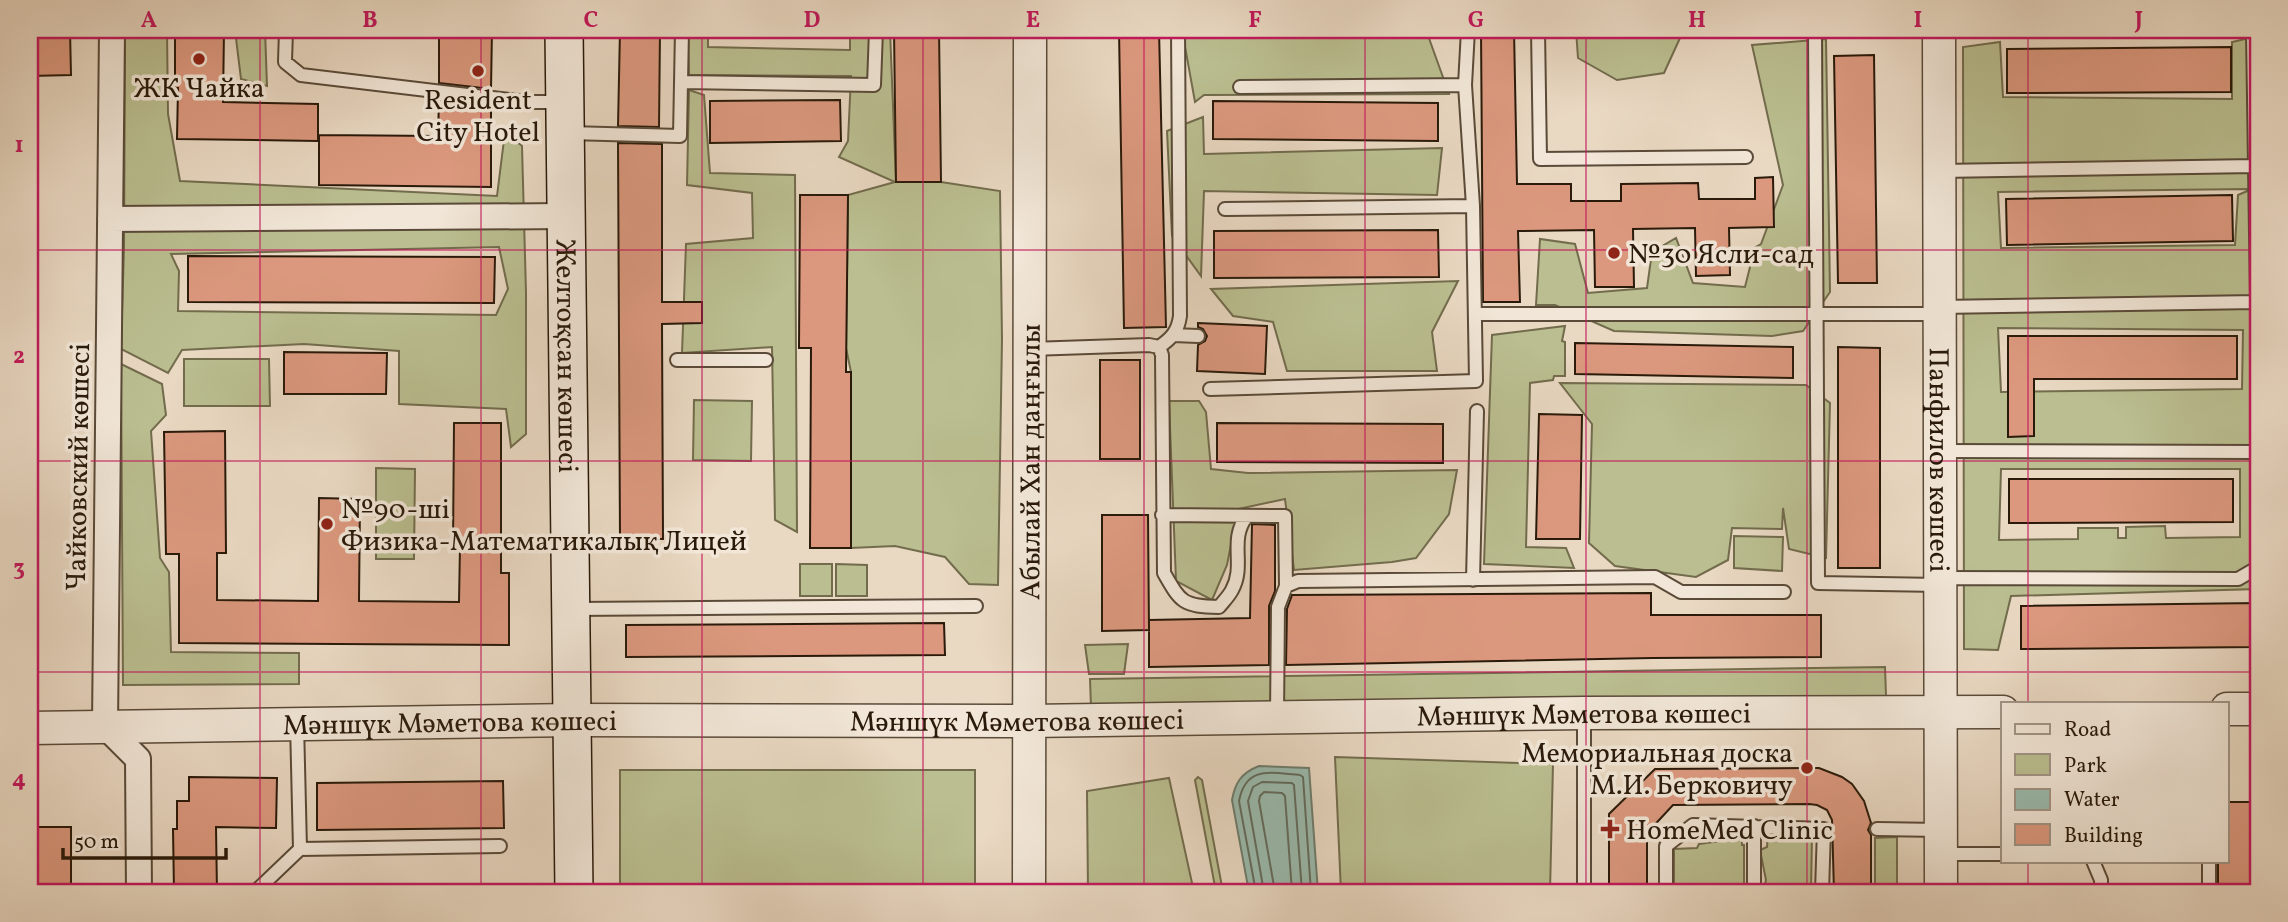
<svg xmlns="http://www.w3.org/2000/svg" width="2288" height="922" font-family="Vollkorn,serif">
	<rect width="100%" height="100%" fill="#e9d8c2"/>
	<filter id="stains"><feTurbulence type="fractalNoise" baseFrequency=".00286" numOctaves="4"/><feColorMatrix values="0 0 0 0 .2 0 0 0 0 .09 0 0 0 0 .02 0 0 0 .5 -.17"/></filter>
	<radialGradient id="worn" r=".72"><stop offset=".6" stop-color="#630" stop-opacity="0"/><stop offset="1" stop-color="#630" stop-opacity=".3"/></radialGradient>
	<!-- green -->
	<path fill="#babe90" stroke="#726c4d" stroke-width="2" fill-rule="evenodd" d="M125,30H167L168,114L180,181L497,196L505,132L522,146L526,293V434L511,447L506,409L399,404V351L304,344L182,350L168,373L121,349L124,247ZM499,247L508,289L496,315L178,311L179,271L171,254Z
		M235,30H265L267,86L241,79Z
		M688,30H708V47L850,50V30H890L896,182H941L1000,191L1002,339L998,585L969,584L945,557L895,546L851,548V372L846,348L848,195L895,182L839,157L848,141L851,76L689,75Z
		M1182,30H1426L1449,94L1204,95L1195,102Z
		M1576,30H1750L1680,38L1664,73L1617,80L1578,58Z
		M1963,30H2250L2244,37L1963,38Z
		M2258,36V589L2011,596L1998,650L1964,649L1963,47L2000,42L2003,97L2232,99V42ZM2252,189L2238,195L2235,245L2001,248L1998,192ZM1998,328L2243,330L2242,389L2001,392ZM2001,469H2240V537L2166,538L2165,526L2126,527V538H2118V528H2078V539L1999,540Z
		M1826,39L1830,292L1803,331L1772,336L1614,331L1555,305H1536L1540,239L1575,244L1588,293L1647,288L1652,252L1676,238L1693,283L1745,287L1750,267L1747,252L1761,244L1783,185L1752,45Z
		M689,90L704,95L710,173L795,175L797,532L775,520L772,347L682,353L686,244L753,238L752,193L687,185Z
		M1203,117L1204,154L1442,148L1437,195L1204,191L1201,276L1172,236L1167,131Z
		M1458,281L1432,332L1437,371H1287L1273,322L1233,316L1211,289Z
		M1565,326L1562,341L1565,342V376H1554L1553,380L1530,383L1526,547L1566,548L1574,568L1484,564L1492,335Z
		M184,359H269L270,406H184Z
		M121,364L162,384L166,415L151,431L160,558L169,572L171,652L299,653V684L123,685Z
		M1560,383L1806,385L1830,403L1826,558L1789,549L1783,508L1782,529L1732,528L1728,560L1696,577L1615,566L1589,543L1592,424Z
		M694,400L752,401L751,461L693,460Z
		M1169,401H1199L1206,412L1211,469L1248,473L1457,470L1449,514L1416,558L1392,562L1294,570L1285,499L1238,509L1227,565L1212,600L1176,581Z
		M376,468L415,469L414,559H376Z
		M1734,536L1783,537L1782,571L1734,568Z
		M800,564H832V596H800Z
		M836,564L867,565V596H836Z
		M1128,644L1124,674H1089L1085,645Z
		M1885,667L1886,696L1091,707L1090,679Z
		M1335,757L1553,764L1550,892H1341Z
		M620,770H975V892H620Z
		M1198,777L1202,780L1223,892H1216L1195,780Z
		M1169,778L1194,892H1088L1087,791Z
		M1768,834L1812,835L1811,892H1763L1766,880L1760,850L1767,847Z
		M1897,837V892H1875V838Z
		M1742,838V845H1744V892H1674V849L1697,848L1699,844Z"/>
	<!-- water -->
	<path fill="#99bbae" stroke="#6d7b6c" stroke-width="2" d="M1259,766L1309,768L1318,892H1249L1232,800C1235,783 1241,773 1259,766Z"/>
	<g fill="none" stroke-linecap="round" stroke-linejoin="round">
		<!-- shore -->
		<path stroke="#626a5c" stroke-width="2" d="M1256,892L1239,801C1246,765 1271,773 1300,775L1303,777L1311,892
			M1264,892L1248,801L1253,787L1262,782L1292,783L1294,785L1302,892
			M1275,892L1259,801L1260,796L1264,792L1282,793L1285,796L1292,892"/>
	</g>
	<!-- building -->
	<path fill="#db987e" stroke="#2a1a0a" stroke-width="2" d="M30,30H70L71,75L30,76Z
		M175,30H224L223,102L318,104V141L177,139L178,88H175Z
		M439,30H492L491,89L439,83Z
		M620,30H660L659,127L618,126Z
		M894,30H939L941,182H896Z
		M1119,30H1159L1166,327L1124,328Z
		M1481,30H1514L1517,184H1571V201H1621V184L1698,183L1699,199H1755V178L1773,177L1774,227L1729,228L1730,275L1696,276L1695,228L1633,229L1634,287H1595L1594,230L1518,231L1520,302H1483Z
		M2231,47V92L2007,93V49Z
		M1874,55L1877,283H1838L1834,56Z
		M439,100L491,107V187L319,185V135L438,136Z
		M840,100L841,141L710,143V101Z
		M1213,101L1438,103V141L1213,139Z
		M618,143L662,144V302H702V323L662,324L663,539H620Z
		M800,195H848L846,372H851V548H810L811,348H799Z
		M2232,195L2233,241L2007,245L2006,199Z
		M1438,230L1439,277L1214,278V231Z
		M188,256L495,257L494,303L188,302Z
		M1198,323L1267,326L1265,374L1197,371L1198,345L1205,341L1207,336L1203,329L1198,327Z
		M2008,336H2237V379H2034V436L2008,437Z
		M1575,343L1793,347V378L1575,374Z
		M1838,347L1880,348V568H1838Z
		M284,352L387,353L386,394H284Z
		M1100,360H1140V459H1100Z
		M1539,414L1582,415L1580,539H1536Z
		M454,423H501V573H509V645L179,643V554H166L164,432L225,431L226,553H217V600L318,601L319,498L360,499L359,601L459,602L460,546H453Z
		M1217,423L1443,424V463L1217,462Z
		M2009,479H2233V522L2009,523Z
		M1102,515H1148L1149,630L1102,631Z
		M1252,524L1275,525V591L1269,606V665L1149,667V620L1250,618Z
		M1651,593V615H1821V657L1652,658L1286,665L1287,609L1292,595Z
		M2258,603V647L2021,649V606Z
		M944,623L945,655L626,657V625Z
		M1807,768H1819L1842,777L1852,784L1864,801L1871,823L1868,830L1871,835V892H1834L1832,820L1827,810L1817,805L1809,804L1673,805L1647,833V892H1609V814L1655,769Z
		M189,777L277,778L276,828L216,827L217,892H174L173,829H177V801H189Z
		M503,781L504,828L317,830V783Z
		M2227,802H2258L2257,892H2218V861H2227Z
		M30,827H71V892H30Z"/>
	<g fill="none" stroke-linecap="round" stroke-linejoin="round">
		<!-- service casing -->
		<g stroke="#5a4a38" stroke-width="16">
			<path id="service" d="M286,30L285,62L301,75L527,102H561
				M1538,30L1540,159L1746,157
				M1815,30L1818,583L1940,585
				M2253,30L2258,368
				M681,82L874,85L876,30
				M1240,87L1465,85
				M569,133L680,136L682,30
				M1940,171L2255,166
				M1225,209L1473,206
				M1940,307L2257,302
				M1476,314H1940
				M1173,335L1198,336
				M1159,347C1172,338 1178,331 1180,316L1178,30
				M1030,349L1149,345L1159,347L1162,355L1164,573C1181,603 1183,606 1219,607C1223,602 1229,596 1232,590C1246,565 1228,540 1247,516
				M677,360H766
				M1210,389L1476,381L1473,206L1465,85L1468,30
				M1940,451L2258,452
				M1162,515L1285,516L1286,586
				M1941,578L2238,579L2257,568L2258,564
				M1473,580L1477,411
				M574,609L976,606
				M1584,713V892
				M1277,717L1278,607L1286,586L1298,581L1655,577L1681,592H1784
				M1877,829L1940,830
				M300,849L500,846
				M1941,854H2003
				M2093,861L2101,880V892
				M255,892L300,849L297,723
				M1666,892V846L1693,825L1824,829L1822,892
				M1754,892V826
				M2209,892V861"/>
		</g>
		<!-- minor casing -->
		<g stroke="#5a4a38" stroke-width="28">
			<path id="minor" d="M112,30L105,726L138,759L139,892
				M110,219L566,216"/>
		</g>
		<!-- tertiary casing -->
		<g stroke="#5a4a38" stroke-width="35">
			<g id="tertiary">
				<path id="s1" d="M1939,30L1941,892"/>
				<path d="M2227,709H2258"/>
				<path id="s2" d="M30,728L573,720L1029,721L1584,713L2003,712"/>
				<path id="s3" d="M1029,892L1030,30"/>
			</g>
		</g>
		<!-- secondary casing -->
		<g stroke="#2a1a0a" stroke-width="40">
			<g id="secondary">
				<path id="s4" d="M564,30L574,892"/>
			</g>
		</g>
		<!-- service -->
		<use href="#service" stroke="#f1e6d7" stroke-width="12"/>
		<!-- minor -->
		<use href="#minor" stroke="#f1e6d7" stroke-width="24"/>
		<!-- tertiary -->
		<use href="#tertiary" stroke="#f1e6d7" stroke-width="32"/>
		<!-- secondary -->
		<use href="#secondary" stroke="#f1e6d7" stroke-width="37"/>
	</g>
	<!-- grid -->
	<path fill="none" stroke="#c2185b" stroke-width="2" stroke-opacity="0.55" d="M260,30V892M481,30V892M702,30V892M923,30V892M1144,30V892M1365,30V892M1586,30V892M1807,30V892M2028,30V703M30,250H2258M30,461H2258M30,672H2258M2028,861V892"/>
	<!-- markers -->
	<g fill="#8f2418" stroke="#f1e6d7" stroke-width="2.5">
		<circle cx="199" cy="59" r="7"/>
		<circle cx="478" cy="71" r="7"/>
		<circle cx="1614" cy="253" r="7"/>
		<circle cx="327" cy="524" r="7"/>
		<circle cx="1807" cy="768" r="7"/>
		<path d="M1606.5 818.5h7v7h7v7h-7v7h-7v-7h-7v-7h7z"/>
	</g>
	<g text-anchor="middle" stroke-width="7" stroke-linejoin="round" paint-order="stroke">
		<!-- poi labels -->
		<g font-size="28" fill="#2a1a0a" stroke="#f1e6d7" text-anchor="start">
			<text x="199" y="97" text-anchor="middle">ЖК Чайка</text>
			<text x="478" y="109" text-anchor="middle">Resident<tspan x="478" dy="32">City Hotel</tspan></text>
			<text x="1628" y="263">№30 Ясли-сад</text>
			<text x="341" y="518">№90-ші<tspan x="341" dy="32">Физика-Математикалық Лицей</tspan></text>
			<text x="1793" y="762" text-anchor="end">Мемориальная доска<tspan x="1793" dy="32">М.И. Берковичу</tspan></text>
			<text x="1626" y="839">HomeMed Clinic</text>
		</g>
		<!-- street labels -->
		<g font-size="28" fill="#2a1a0a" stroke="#f1e6d7">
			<text dy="10" stroke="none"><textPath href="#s4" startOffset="326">Желтоқсан көшесі</textPath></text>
			<text dy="10" stroke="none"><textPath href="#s3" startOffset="430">Абылай Хан даңғылы</textPath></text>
			<text dy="10" stroke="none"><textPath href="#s1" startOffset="430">Панфилов көшесі</textPath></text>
			<text transform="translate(77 467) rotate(-89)" y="10">Чайковский көшесі</text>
			<text dy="10" stroke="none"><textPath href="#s2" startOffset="1554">Мәншүк Мәметова көшесі</textPath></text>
			<text dy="10" stroke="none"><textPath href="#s2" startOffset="987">Мәншүк Мәметова көшесі</textPath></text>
			<text dy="10" stroke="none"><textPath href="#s2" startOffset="420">Мәншүк Мәметова көшесі</textPath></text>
		</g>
	</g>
	<!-- margin -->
	<rect width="2288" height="922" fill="none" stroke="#e9d8c2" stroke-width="77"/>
	<!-- legend -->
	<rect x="2001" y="702" width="228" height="161" fill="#f1e6d7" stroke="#a19485" stroke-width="2"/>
	<rect x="2015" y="724" width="35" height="10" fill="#f1e6d7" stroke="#a19485" stroke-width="2"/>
	<text x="2064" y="736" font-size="21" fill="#2a1a0a">Road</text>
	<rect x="2015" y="754" width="35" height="21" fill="#babe90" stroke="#a19485" stroke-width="2"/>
	<text x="2064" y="772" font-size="21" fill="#2a1a0a">Park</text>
	<rect x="2015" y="789" width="35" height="21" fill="#99bbae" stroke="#a19485" stroke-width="2"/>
	<text x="2064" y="806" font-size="21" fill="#2a1a0a">Water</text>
	<rect x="2015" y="824" width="35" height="21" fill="#db987e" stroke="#a19485" stroke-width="2"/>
	<text x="2064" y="842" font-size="21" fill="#2a1a0a">Building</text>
	<!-- scale -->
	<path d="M63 848v10h163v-10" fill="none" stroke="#2a1a0a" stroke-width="3.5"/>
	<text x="74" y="848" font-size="21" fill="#2a1a0a" stroke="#f1e6d7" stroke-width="5" paint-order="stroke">50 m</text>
	<rect x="38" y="38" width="2212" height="846" fill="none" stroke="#c2185b" stroke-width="2.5"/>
	<g font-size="23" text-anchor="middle" font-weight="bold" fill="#c2185b">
		<text x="149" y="27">A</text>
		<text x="370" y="27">B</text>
		<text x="591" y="27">C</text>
		<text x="812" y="27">D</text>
		<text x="1033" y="27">E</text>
		<text x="1255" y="27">F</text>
		<text x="1476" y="27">G</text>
		<text x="1697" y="27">H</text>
		<text x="1918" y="27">I</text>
		<text x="2139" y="27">J</text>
		<text x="19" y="152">1</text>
		<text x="19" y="363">2</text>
		<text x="19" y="575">3</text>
		<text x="19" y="786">4</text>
	</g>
	<rect width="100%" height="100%" filter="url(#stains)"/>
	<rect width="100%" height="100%" fill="url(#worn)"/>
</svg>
